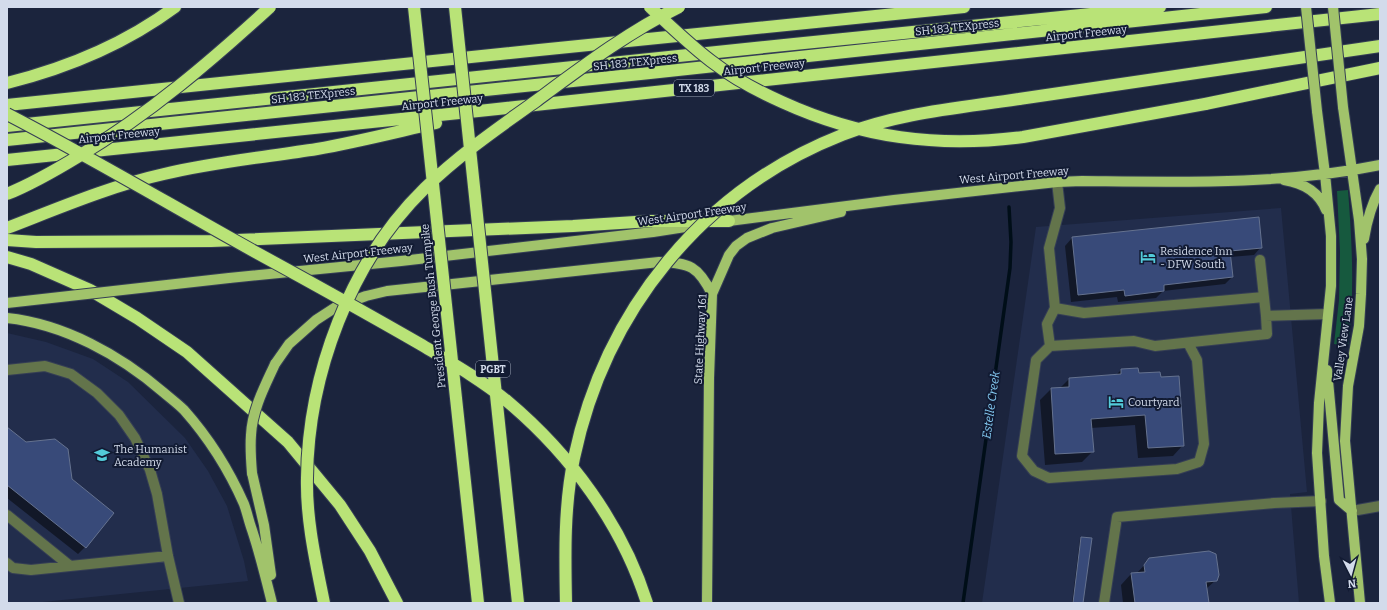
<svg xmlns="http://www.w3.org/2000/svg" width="1387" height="610" font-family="Bitter,serif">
	<rect width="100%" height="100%" fill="#1b243d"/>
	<!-- built -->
	<path fill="#222d4c" d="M1281,208L1307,492L1290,494L1299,603H982L1036,227Z
		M7,333L46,342L93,359L128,382L185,438L208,471L227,506L244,561L248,581L33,603H9L7,601Z"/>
	<!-- green -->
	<path fill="#16593e" d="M1348,190C1352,243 1355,293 1348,346L1334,344L1339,300L1340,252L1337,191Z"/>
	<!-- shadow -->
	<path fill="#0007" d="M1258,218L1261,247L1254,255L1230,257L1232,277L1225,284L1163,291L1156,298L1118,302L1117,297L1071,302L1065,246L1072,238Z
		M1121,370L1138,374L1183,445L1173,456L1138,458L1135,425L1091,428L1093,451L1082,462L1045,465L1040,400L1051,389H1059L1069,379L1116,375Z
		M7,428L85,547L78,554L7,498Z
		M1082,538V603H1072L1080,539Z
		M1150,559L1216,580L1206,589L1208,603H1123L1121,585L1131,574H1136Z"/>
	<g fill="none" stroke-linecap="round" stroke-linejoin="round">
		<!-- stream -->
		<path stroke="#000e18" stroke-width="3.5" d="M963,603L1010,268L1011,242L1009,207"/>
	</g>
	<!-- building -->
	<path fill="#384a79" stroke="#65728f" d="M1259,217L1262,248L1230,251L1233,277L1164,285V291L1125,296L1124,290L1078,295L1072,237Z
		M1138,368L1139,373L1160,372L1161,377L1179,376L1184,446L1148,448L1145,415L1091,419L1094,452L1055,454L1051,388L1069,387V378L1121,374V369Z
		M7,427L26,442L55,439L68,449L72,479L114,513L86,548L7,485Z
		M1081,537L1092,538L1083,603H1073Z
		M1209,551L1216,554L1219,575L1217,581L1206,582L1209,603H1135L1131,573L1145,572L1144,565L1149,558Z"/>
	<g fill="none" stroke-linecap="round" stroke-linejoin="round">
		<!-- minor casing -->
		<g stroke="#353e55" stroke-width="12">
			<path id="minor" d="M1057,182L1060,208L1049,248L1055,308L1047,324L1050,346L1134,341L1155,346L1267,334L1266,316L1328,314
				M1260,260L1266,316
				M1055,308L1084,313L1264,297
				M1050,346L1036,360L1022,456L1034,471L1049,478L1177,469L1199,462L1204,444L1197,360L1188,343
				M7,370L45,366L71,374L97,393L119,415L135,438L150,470L157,494L168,556L179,603
				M1352,511L1380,506
				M7,515L70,566
				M7,563L13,568L31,570L168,556
				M1104,603L1117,517L1274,503L1321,501"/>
		</g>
		<!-- major casing -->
		<g stroke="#353e55" stroke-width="12">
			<path id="major" d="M1343,107L1359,220L1362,259L1361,294L1359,326L1348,386L1345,441L1360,603
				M1317,111L1325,174L1331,236V286L1319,403L1317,453L1324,556L1330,603
				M1284,180C1303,183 1319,192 1326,210
				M721,222L894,200L1057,182L1082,181C1182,182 1282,185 1380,165
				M1364,239C1367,220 1371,205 1380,189
				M229,278L401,261L653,232L698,225
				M7,318C64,324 120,355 163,392C170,398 178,404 184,410C208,437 229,470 244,504C247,512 249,522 252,530C260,554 266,579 272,603
				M275,364L289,344L316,320L336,307L366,296L387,291L659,262C690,263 698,266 712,294
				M1327,370L1339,500L1352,511
				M252,473L264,525L271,575
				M707,603L709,378L712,294L729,255L736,246L747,238L772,228L841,212"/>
		</g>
		<!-- highway casing -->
		<g stroke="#353e55" stroke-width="14">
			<path id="highway" d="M7,83C67,68 125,44 175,7
				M1019,99L1380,46
				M1205,104L1380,68
				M7,105L539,50L964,7
				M7,126L794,44L1160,7
				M7,140L650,73L1266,7
				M7,160L488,110L1380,14
				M7,228C59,208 110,186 164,174C214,162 266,157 317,149C357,142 396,132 436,123
				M7,240L36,242L211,241L573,226L651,221H729
				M7,257L31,264L90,290L137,318L187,352L288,442L340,505L370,551L397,603"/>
		</g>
		<!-- minor -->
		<use href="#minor" stroke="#63744b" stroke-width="10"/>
		<!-- major -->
		<use href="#major" stroke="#a1c36b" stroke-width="10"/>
		<!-- highway -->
		<use href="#highway" stroke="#b9e377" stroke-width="12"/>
		<!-- major-bridge casing -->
		<g stroke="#353e55" stroke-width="12" stroke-linecap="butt">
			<path id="major-bridge" d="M1306,7L1317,111
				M1333,7L1343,107
				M7,303L229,278
				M252,473C251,461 250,448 251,435C252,410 265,386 275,364"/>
		</g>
		<!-- highway-bridge casing -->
		<g stroke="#353e55" stroke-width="14" stroke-linecap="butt">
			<path id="highway-bridge" d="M414,7L478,603
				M455,7L518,603
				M650,7C670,26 690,45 711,61C733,78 757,91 782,102C861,138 938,148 1023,137L1205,104
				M7,114C92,158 174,207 257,253C312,283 366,313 420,344C450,362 480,379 507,401C570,454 622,524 647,603
				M7,194C32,184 56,170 79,156C149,114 210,62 270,7
				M324,603C316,563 306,520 307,478C308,375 350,261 425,188C459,155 498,128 536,101C582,67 628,32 679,7
				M566,603C565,555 564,505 574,458C605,311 702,190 842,135C898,113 960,108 1019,99"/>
		</g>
		<!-- major-bridge -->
		<use href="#major-bridge" stroke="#a1c36b" stroke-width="10"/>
		<!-- highway-bridge -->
		<use href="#highway-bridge" stroke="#b9e377" stroke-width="12"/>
	</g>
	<!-- icons -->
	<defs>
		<g id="hotel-bare" transform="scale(1.2)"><path d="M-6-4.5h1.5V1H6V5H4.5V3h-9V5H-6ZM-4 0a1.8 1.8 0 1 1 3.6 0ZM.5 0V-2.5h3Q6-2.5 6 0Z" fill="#53cbda" stroke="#121b33" stroke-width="2.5" paint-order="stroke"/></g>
		<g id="school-bare" transform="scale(1.2)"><path d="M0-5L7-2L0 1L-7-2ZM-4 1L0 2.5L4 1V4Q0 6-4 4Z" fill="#53cbda" stroke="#121b33" stroke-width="2.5" paint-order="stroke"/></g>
	</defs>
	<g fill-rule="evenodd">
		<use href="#hotel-bare" x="1148" y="257"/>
		<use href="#hotel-bare" x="1116" y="402"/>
		<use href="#school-bare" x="102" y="455"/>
	</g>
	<g text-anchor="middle" stroke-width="4" stroke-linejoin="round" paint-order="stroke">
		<!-- shield labels -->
		<g fill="#121b33" stroke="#99a1b4" stroke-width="1">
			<rect x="674" y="80" width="40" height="16" rx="3"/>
			<rect x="476" y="361" width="34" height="16" rx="3"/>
		</g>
		<g font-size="10" font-weight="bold" fill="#d3dbeb">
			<text x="694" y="92">TX 183</text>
			<text x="493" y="373">PGBT</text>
		</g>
		<!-- street labels -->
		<g font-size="11" fill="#d3dbeb" stroke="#121b33">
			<text transform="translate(957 27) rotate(-6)" y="4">SH 183 TEXpress</text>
			<text transform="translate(1086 33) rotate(-6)" y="4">Airport Freeway</text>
			<text transform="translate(635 62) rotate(-6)" y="4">SH 183 TEXpress</text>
			<text transform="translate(764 67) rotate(-6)" y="4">Airport Freeway</text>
			<text transform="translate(313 95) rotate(-6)" y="4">SH 183 TEXpress</text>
			<text transform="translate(442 102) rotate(-6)" y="4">Airport Freeway</text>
			<text transform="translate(119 135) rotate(-6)" y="4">Airport Freeway</text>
			<text transform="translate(1014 175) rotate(-5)" y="4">West Airport Freeway</text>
			<text transform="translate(692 214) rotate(-8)" y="4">West Airport Freeway</text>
			<text transform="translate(358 253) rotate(-6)" y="4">West Airport Freeway</text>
			<text transform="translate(433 306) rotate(-96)" y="4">President George Bush Turnpike</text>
			<text transform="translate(700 339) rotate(-87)" y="4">State Highway 161</text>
			<text transform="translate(1343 339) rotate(-82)" y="4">Valley View Lane</text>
		</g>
		<!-- poi labels -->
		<g font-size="11" fill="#d3dbeb" stroke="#121b33" text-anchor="start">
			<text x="1160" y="255">Residence Inn<tspan x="1160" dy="13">- DFW South</tspan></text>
			<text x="1128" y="406">Courtyard</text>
			<text x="114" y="453">The Humanist<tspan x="114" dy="13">Academy</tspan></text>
		</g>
		<!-- water labels -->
		<g font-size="12" font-style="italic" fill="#86cdf5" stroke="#121b33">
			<text transform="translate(991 405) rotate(-82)" y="4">Estelle Creek</text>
		</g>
	</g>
	<!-- border -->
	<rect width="1387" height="610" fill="none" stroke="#d3dbeb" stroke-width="16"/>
	<!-- north arrow -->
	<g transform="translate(1351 574) rotate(174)" stroke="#121b33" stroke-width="3" paint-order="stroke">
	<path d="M0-3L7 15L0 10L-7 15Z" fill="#d3dbeb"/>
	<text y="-6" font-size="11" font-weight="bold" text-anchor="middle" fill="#d3dbeb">N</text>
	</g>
</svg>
